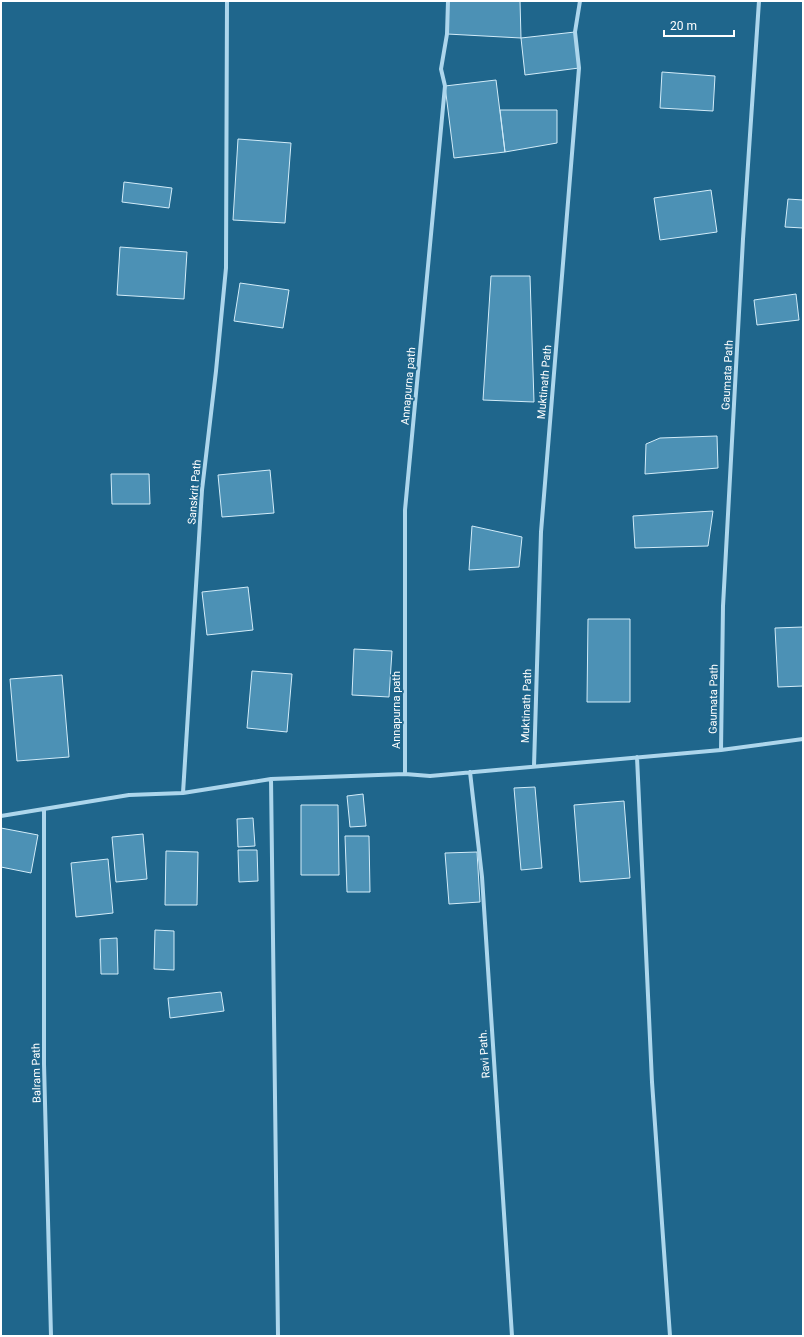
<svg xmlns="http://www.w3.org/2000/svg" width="804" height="1337" font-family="Roboto,sans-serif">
	<rect width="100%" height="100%" fill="#1f668c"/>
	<!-- building -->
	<path fill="#4c91b5" stroke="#d2ecf9" d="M448,1H520L521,38L447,34Z
		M575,32L579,68L525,75L521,38Z
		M662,72L715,76L713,111L660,108Z
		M496,80L505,152L454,158L445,86Z
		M500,110H557V143L505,152Z
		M238,139L291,143L285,223L233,220Z
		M124,182L172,188L169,208L122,202Z
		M711,190L717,232L660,240L654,198Z
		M788,199L803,200V228L785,227Z
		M120,247L187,252L184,299L117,295Z
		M491,276H530L534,402L483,400Z
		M240,283L289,290L283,328L234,321Z
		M796,294L799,320L757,325L754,300Z
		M717,436L718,468L645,474L646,444L660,438Z
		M270,470L274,513L222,517L218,475Z
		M111,474H149L150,504H112Z
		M713,511L708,546L635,548L633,516Z
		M472,526L522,537L519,567L469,570Z
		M248,587L253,630L207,635L202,592Z
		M588,619H630V702H587Z
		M803,627V686L778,687L775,628Z
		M354,649L392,651L389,697L352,695Z
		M252,671L292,674L287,732L247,728Z
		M62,675L69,757L17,761L10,679Z
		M535,787L542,868L521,870L514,788Z
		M363,794L366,826L350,827L347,796Z
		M624,801L630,878L580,882L574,805Z
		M301,805H338L339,875H301Z
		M253,818L255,846L238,847L237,819Z
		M1,828L38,835L31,873L1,867Z
		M143,834L147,879L116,882L112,837Z
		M345,836H369L370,892H347Z
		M238,850H257L258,881L239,882Z
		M166,851L198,852L197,905H165Z
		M477,852L480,902L449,904L445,853Z
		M108,859L113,913L76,917L71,863Z
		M155,930L174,931V970L154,969Z
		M117,938L118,974H101L100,939Z
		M221,992L224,1011L170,1018L168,998Z"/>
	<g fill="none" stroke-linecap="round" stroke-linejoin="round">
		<!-- street -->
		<path stroke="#add6ec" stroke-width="4" d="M721,750L723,606L743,239L759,1
			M637,757L652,1082L670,1336
			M534,766L541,532L579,68L575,32L580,1
			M470,772L482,877L512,1336
			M405,774V510L445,86L441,69L447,34L448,1
			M271,779L278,1336
			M183,793L202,490L216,371L226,268L227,1
			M44,810V1064L51,1336
			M1,816L129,795L183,793L271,779L405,774L430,776L721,750L803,739"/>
	</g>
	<g text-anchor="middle" stroke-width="3.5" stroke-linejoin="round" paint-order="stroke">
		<!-- street labels -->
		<g font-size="11" fill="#fff" stroke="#1f668c">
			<text transform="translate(727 375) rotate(-87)" y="4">Gaumata Path</text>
			<text transform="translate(544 382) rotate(-85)" y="4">Muktinath Path</text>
			<text transform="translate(408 386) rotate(-85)" y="4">Annapurna path</text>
			<text transform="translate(194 492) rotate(-85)" y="4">Sanskrit Path</text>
			<text transform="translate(713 699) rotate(-89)" y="4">Gaumata Path</text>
			<text transform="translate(526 706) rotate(-88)" y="4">Muktinath Path</text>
			<text transform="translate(396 710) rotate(-90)" y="4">Annapurna path</text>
			<text transform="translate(484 1054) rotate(-94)" y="4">Ravi Path.</text>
			<text transform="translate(36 1073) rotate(-91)" y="4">Balram Path</text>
		</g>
	</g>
	<!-- border -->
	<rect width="804" height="1337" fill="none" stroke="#ffffff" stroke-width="4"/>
	<!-- scale -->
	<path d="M664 30v6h70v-6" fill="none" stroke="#ffffff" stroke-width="2"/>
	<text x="670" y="30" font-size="12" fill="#ffffff" stroke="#1f668c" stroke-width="3" paint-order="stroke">20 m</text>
</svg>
